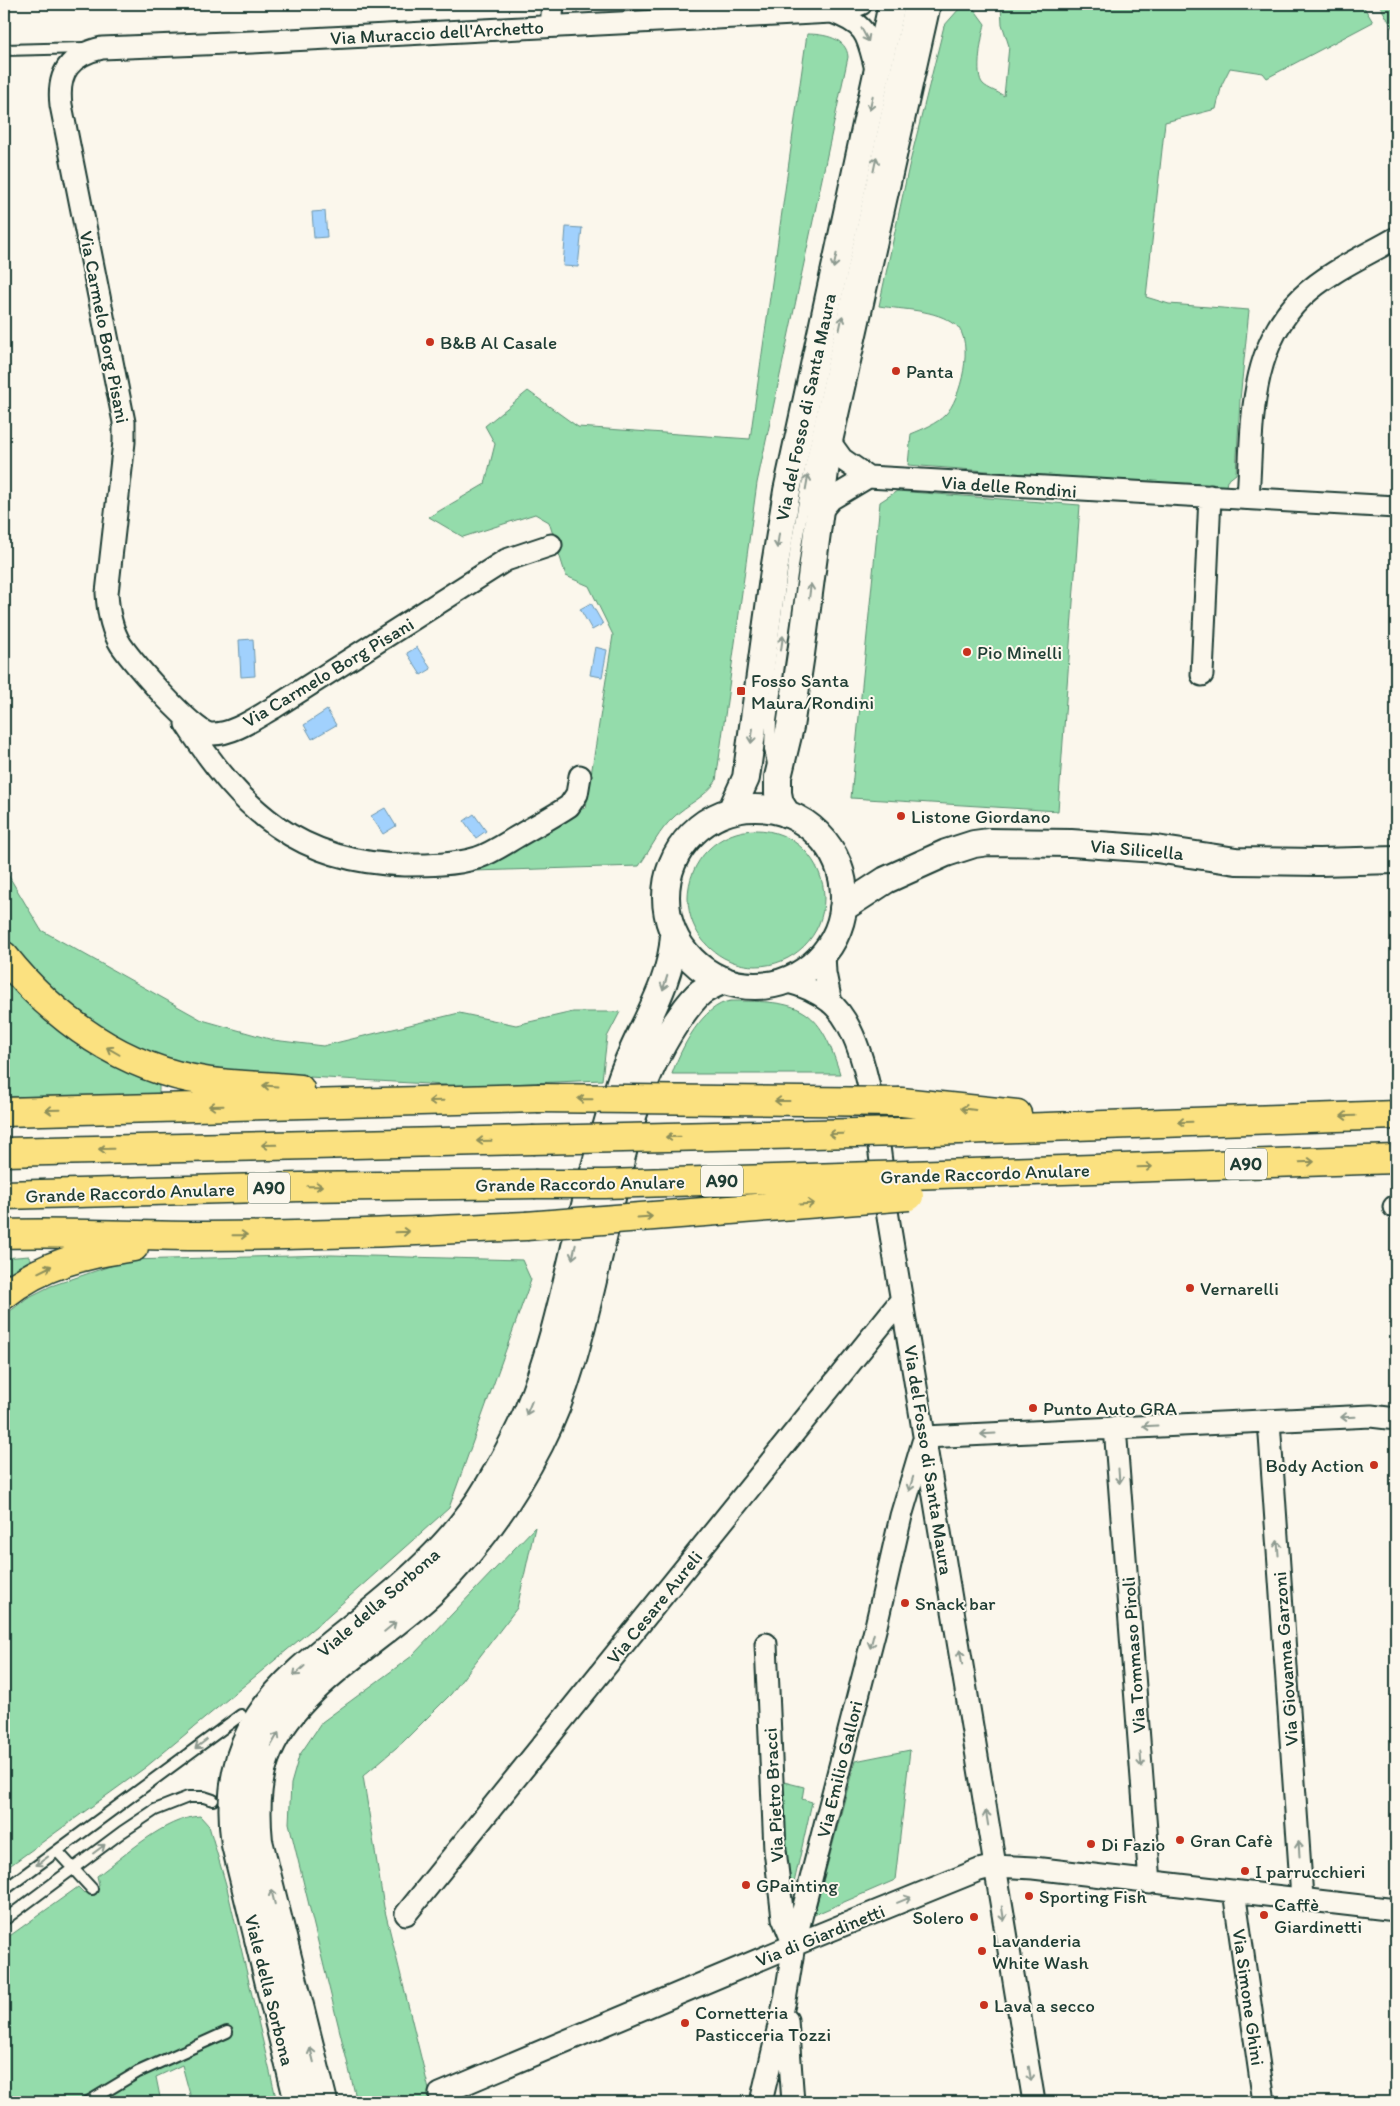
<svg xmlns="http://www.w3.org/2000/svg" width="1400" height="2106" font-family="Itim,sans-serif">
	<rect width="100%" height="100%" fill="#fbf7ec"/>
	<filter id="ink" filterUnits="userSpaceOnUse"><feTurbulence type="fractalNoise" baseFrequency=".02" numOctaves="2"/><feDisplacementMap in="SourceGraphic" scale="10" xChannelSelector="R" yChannelSelector="G"/><feConvolveMatrix kernelMatrix="1 2 1 2 8 2 1 2 1" color-interpolation-filters="sRGB"/></filter>
	<g filter="url(#ink)">
		<!-- green -->
		<path fill="#94dcab" stroke="#5a8c70" d="M1001,4H1362L1373,22L1267,78L1263,73L1230,68L1222,84L1216,109L1165,122L1146,297L1169,304L1249,310L1240,400L1236,474L1227,481L1226,486L1118,481L908,465L911,434C923,429 936,424 945,415C961,400 975,341 956,325C935,309 904,310 879,306L909,166L944,26L959,9L966,5L974,9L985,24C982,36 974,75 983,84C988,89 998,92 1004,96L1009,46L1002,24Z
			M1379,4H1396V34Z
			M807,34C824,34 847,38 848,57L757,483L716,781C706,797 687,804 674,817C659,830 651,849 639,866L474,871L586,807L613,635L589,586L566,576L549,522L535,514L463,537L429,517L485,484L495,444L485,426L528,391L578,427L750,439Z
			M897,491L1080,505L1058,811L851,798L880,502Z
			M688 898a68 68 0 1 1 136 0a68 68 0 1 1-136 0Z
			M4,868L41,930L202,1020L273,1040L323,1046L459,1013L516,1025L573,1012H620L607,1037L602,1080L462,1086L258,1074L182,1065L151,1054L107,1032L55,997L8,944L4,939Z
			M4,970L98,1051L159,1085V1094L4,1097Z
			M731,1001C799,1001 819,1005 840,1074H672C680,1050 703,1004 731,1001Z
			M331,1255L522,1260L531,1280L449,1508L322,1621L146,1767L4,1870V1316L27,1298L51,1286L128,1260Z
			M29,1256L35,1264L4,1281V1258Z
			M535,1527L517,1608L451,1694L403,1742L363,1776L384,1907L432,2102H357L289,1823L291,1784L299,1756L322,1722L412,1656Z
			M910,1750L895,1880L814,1915L855,1761Z
			M780,1781L804,1787L802,1799L812,1802L790,1901Z
			M200,1816L209,1826L227,1888L277,2102H192L182,2065L156,2077L161,2102H4V1940L78,1887L84,1893L99,1885L97,1876C126,1855 164,1818 200,1816Z"/>
		<!-- water -->
		<path fill="#a1d1fd" stroke="#6d96ad" d="M325,211L327,237L314,238L312,212Z
			M566,227L582,228L578,267L563,266Z
			M591,603L603,624L592,630L580,609Z
			M253,639L255,676L241,677L239,640Z
			M417,647L431,669L421,675L407,653Z
			M595,647L607,650L602,677L590,675Z
			M327,710L336,725L312,739L304,725Z
			M385,808L396,826L383,834L371,816Z
			M474,814L486,831L476,838L464,821Z"/>
		<g fill="none" stroke-linecap="round" stroke-linejoin="round">
			<!-- service casing -->
			<g stroke="#1f3d34" stroke-width="14">
				<path id="service" d="M4,50L85,48
					M773,764L770,749L771,721L796,546L811,463L910,4
					M57,1851L92,1889
					M4,1890L241,1715
					M4,1920L122,1832L155,1810L188,1797H204L213,1800
					M88,2102L138,2072L227,2032"/>
			</g>
			<!-- minor casing -->
			<g stroke="#1f3d34" stroke-width="25">
				<path id="minor" d="M832,12C870,26 867,37 877,73
					M551,26L553,4
					M829,441L842,459L868,477
					M1248,498C1253,427 1247,350 1302,297C1328,272 1365,256 1396,238
					M820,512L831,499L868,477L1396,507
					M551,545L506,560L275,707C257,717 233,735 211,734C193,733 133,662 121,645C111,629 108,612 107,593L124,442V422L61,105C57,72 70,55 102,48L252,42L832,12L850,8L861,4
					M1202,675L1210,496
					M186,724C242,810 298,863 405,865C429,865 454,865 477,858C492,853 506,843 520,835C537,825 554,816 569,806L577,794L580,776
					M824,954L825,973L831,1003
					M785,981C801,985 817,991 830,1002C873,1036 880,1164 888,1217L1034,2102
					M1394,1207H1396
					M1269,1421L1302,1898
					M1115,1427L1150,1883
					M925,1437L1371,1416L1396,1419
					M766,1644L775,1850L783,1918L794,1945
					M1234,1891L1264,2102
					M406,1914L902,1299
					M787,2020L793,2102
					M440,2094L794,1945L979,1870L995,1866L1033,1868L1396,1910
					M761,2102L785,2000L794,1945L876,1626L901,1516L923,1442"/>
			</g>
			<!-- tertiary casing -->
			<g stroke="#1f3d34" stroke-width="30">
				<path id="tertiary" d="M666 897a89 89 0 1 1 178 0a89 89 0 1 1-178 0Z
					M731,811L746,778L774,571L787,491L892,4
					M787,814L780,803L778,793V777L790,727L801,654L829,441L927,4
					M843,908L886,880L946,853L974,844L989,842L1071,843L1156,849L1236,861L1319,862L1396,860
					M298,2102L235,1845C217,1714 297,1674 384,1601C424,1568 463,1530 489,1485C503,1461 517,1436 528,1410C551,1354 564,1293 578,1234C590,1183 604,1132 620,1082C637,1031 671,989 674,935
					M324,2102L259,1841C256,1811 256,1779 269,1750C297,1685 381,1640 432,1592C477,1549 512,1499 540,1444C570,1386 584,1318 599,1255C618,1176 630,1092 675,1024C683,1013 691,1000 701,992C708,987 716,984 724,980"/>
			</g>
			<!-- motorway casing -->
			<g stroke="#1f3d34" stroke-width="31">
				<path id="motorway" d="M4,956C55,1020 124,1069 205,1081C236,1086 268,1085 300,1089
					M901,1102L1017,1114
					M4,1112L537,1098
					M902,1132L1396,1115
					M4,1152L532,1140
					M909,1175L1396,1159
					M4,1195L300,1187L534,1184
					M4,1234C71,1232 138,1236 205,1236C312,1236 419,1231 526,1226
					M4,1295C42,1264 86,1254 134,1247"/>
			</g>
			<!-- service -->
			<use href="#service" stroke="#fbf7ec" stroke-width="10"/>
			<!-- minor -->
			<use href="#minor" stroke="#fbf7ec" stroke-width="21"/>
			<!-- tertiary -->
			<use href="#tertiary" stroke="#fbf7ec" stroke-width="26"/>
			<!-- motorway -->
			<use href="#motorway" stroke="#fbe180" stroke-width="28"/>
			<!-- motorway-bridge casing -->
			<g stroke="#1f3d34" stroke-width="31" stroke-linecap="butt">
				<path id="motorway-bridge" d="M537,1098L901,1102
					M532,1140L902,1132
					M534,1184H605L909,1175
					M526,1226L909,1196"/>
			</g>
			<!-- motorway-bridge -->
			<use href="#motorway-bridge" stroke="#fbe180" stroke-width="28"/>
		</g>
		<!-- one-way arrows -->
		<defs><path id="oneway-shaft" d="M-6 0H5M1.5-3L5.5 0L1.5 3" fill="none" stroke-width="1.6" stroke-linecap="round" stroke-linejoin="round" transform="scale(1.25)"/></defs>
		<g stroke="#8d9a90">
			<use href="#oneway-shaft" transform="translate(865 35) rotate(62)"/>
			<use href="#oneway-shaft" transform="translate(871 103) rotate(103)"/>
			<use href="#oneway-shaft" transform="translate(875 164) rotate(-78)"/>
			<use href="#oneway-shaft" transform="translate(835 261) rotate(102)"/>
			<use href="#oneway-shaft" transform="translate(841 323) rotate(-78)"/>
			<use href="#oneway-shaft" transform="translate(807 482) rotate(-80)"/>
			<use href="#oneway-shaft" transform="translate(778 541) rotate(98)"/>
			<use href="#oneway-shaft" transform="translate(810 591) rotate(-83)"/>
			<use href="#oneway-shaft" transform="translate(782 643) rotate(-82)"/>
			<use href="#oneway-shaft" transform="translate(752 736) rotate(97)"/>
			<use href="#oneway-shaft" transform="translate(665 983) rotate(108)"/>
			<use href="#oneway-shaft" transform="translate(574 1252) rotate(103)"/>
			<use href="#oneway-shaft" transform="translate(529 1408) rotate(112)"/>
			<use href="#oneway-shaft" transform="translate(1348 1417) rotate(178)"/>
			<use href="#oneway-shaft" transform="translate(1150 1426) rotate(177)"/>
			<use href="#oneway-shaft" transform="translate(988 1434) rotate(177)"/>
			<use href="#oneway-shaft" transform="translate(1119 1476) rotate(86)"/>
			<use href="#oneway-shaft" transform="translate(911 1484) rotate(107)"/>
			<use href="#oneway-shaft" transform="translate(1278 1548) rotate(-94)"/>
			<use href="#oneway-shaft" transform="translate(390 1627) rotate(-39)"/>
			<use href="#oneway-shaft" transform="translate(872 1641) rotate(104)"/>
			<use href="#oneway-shaft" transform="translate(961 1657) rotate(-99)"/>
			<use href="#oneway-shaft" transform="translate(299 1671) rotate(138)"/>
			<use href="#oneway-shaft" transform="translate(275 1739) rotate(-60)"/>
			<use href="#oneway-shaft" transform="translate(201 1744) rotate(143)"/>
			<use href="#oneway-shaft" transform="translate(1141 1760) rotate(86)"/>
			<use href="#oneway-shaft" transform="translate(987 1818) rotate(-99)"/>
			<use href="#oneway-shaft" transform="translate(99 1849) rotate(-37)"/>
			<use href="#oneway-shaft" transform="translate(1299 1849) rotate(-94)"/>
			<use href="#oneway-shaft" transform="translate(42 1861) rotate(144)"/>
			<use href="#oneway-shaft" transform="translate(273 1897) rotate(-104)"/>
			<use href="#oneway-shaft" transform="translate(904 1900) rotate(-22)"/>
			<use href="#oneway-shaft" transform="translate(1003 1914) rotate(81)"/>
			<use href="#oneway-shaft" transform="translate(312 2055) rotate(-104)"/>
			<use href="#oneway-shaft" transform="translate(1030 2074) rotate(81)"/>
		</g>
		<g stroke="#8d8f5a">
			<use href="#oneway-shaft" transform="translate(113 1051) rotate(-150)"/>
			<use href="#oneway-shaft" transform="translate(270 1086) rotate(-176)"/>
			<use href="#oneway-shaft" transform="translate(585 1099) rotate(-179)"/>
			<use href="#oneway-shaft" transform="translate(436 1101) rotate(179)"/>
			<use href="#oneway-shaft" transform="translate(782 1101) rotate(-180)"/>
			<use href="#oneway-shaft" transform="translate(216 1106) rotate(179)"/>
			<use href="#oneway-shaft" transform="translate(968 1109) rotate(-173)"/>
			<use href="#oneway-shaft" transform="translate(53 1110) rotate(179)"/>
			<use href="#oneway-shaft" transform="translate(1348 1116) rotate(178)"/>
			<use href="#oneway-shaft" transform="translate(1185 1122) rotate(178)"/>
			<use href="#oneway-shaft" transform="translate(836 1134) rotate(179)"/>
			<use href="#oneway-shaft" transform="translate(673 1137) rotate(179)"/>
			<use href="#oneway-shaft" transform="translate(484 1141) rotate(179)"/>
			<use href="#oneway-shaft" transform="translate(269 1145) rotate(179)"/>
			<use href="#oneway-shaft" transform="translate(106 1149) rotate(179)"/>
			<use href="#oneway-shaft" transform="translate(1307 1162) rotate(-2)"/>
			<use href="#oneway-shaft" transform="translate(1145 1167) rotate(-2)"/>
			<use href="#oneway-shaft" transform="translate(315 1186) rotate(-1)"/>
			<use href="#oneway-shaft" transform="translate(807 1204) rotate(-4)"/>
			<use href="#oneway-shaft" transform="translate(645 1217) rotate(-4)"/>
			<use href="#oneway-shaft" transform="translate(402 1232) rotate(-2)"/>
			<use href="#oneway-shaft" transform="translate(240 1235) rotate(-1)"/>
			<use href="#oneway-shaft" transform="translate(45 1269) rotate(-26)"/>
		</g>
	</g>
	<!-- markers -->
	<g fill="#c8321e" stroke="#fbf7ec" stroke-width="2">
		<circle cx="430" cy="342" r="5"/>
		<circle cx="896" cy="371" r="5"/>
		<circle cx="967" cy="652" r="5"/>
		<rect x="736" y="686" width="10" height="10" rx="2.5"/>
		<circle cx="901" cy="816" r="5"/>
		<circle cx="1190" cy="1288" r="5"/>
		<circle cx="1033" cy="1408" r="5"/>
		<circle cx="1374" cy="1465" r="5"/>
		<circle cx="905" cy="1603" r="5"/>
		<circle cx="1180" cy="1840" r="5"/>
		<circle cx="1091" cy="1844" r="5"/>
		<circle cx="1245" cy="1871" r="5"/>
		<circle cx="746" cy="1885" r="5"/>
		<circle cx="1029" cy="1896" r="5"/>
		<circle cx="1264" cy="1915" r="5"/>
		<circle cx="974" cy="1917" r="5"/>
		<circle cx="982" cy="1951" r="5"/>
		<circle cx="984" cy="2005" r="5"/>
		<circle cx="685" cy="2023" r="5"/>
	</g>
	<g text-anchor="middle" stroke-width="4" stroke-linejoin="round" paint-order="stroke">
		<!-- shield labels -->
		<g fill="#fbf7ec" stroke="#61756b" stroke-width="1">
			<rect x="1225" y="1148.5" width="42" height="31" rx="4"/>
			<rect x="701" y="1165.5" width="42" height="31" rx="4"/>
			<rect x="248" y="1172.5" width="42" height="31" rx="4"/>
		</g>
		<g font-size="18" font-weight="bold" fill="#1f3d34">
			<text x="1246" y="1170">A90</text>
			<text x="722" y="1187">A90</text>
			<text x="269" y="1194">A90</text>
		</g>
		<!-- street labels -->
		<g font-size="19" fill="#1f3d34" stroke="#fbf7ec">
			<text transform="translate(437 32) rotate(-3)" y="7">Via Muraccio dell'Archetto</text>
			<text transform="translate(105 327) rotate(79)" y="7">Via Carmelo Borg Pisani</text>
			<text transform="translate(805 407) rotate(-78)" y="7">Via del Fosso di Santa Maura</text>
			<text transform="translate(1009 486) rotate(4)" y="7">Via delle Rondini</text>
			<text transform="translate(328 672) rotate(-31)" y="7">Via Carmelo Borg Pisani</text>
			<text transform="translate(1137 849) rotate(5)" y="7">Via Silicella</text>
			<text transform="translate(985 1173) rotate(-2)" y="7">Grande Raccordo Anulare</text>
			<text transform="translate(580 1183) rotate(-1)" y="7">Grande Raccordo Anulare</text>
			<text transform="translate(130 1192) rotate(-2)" y="7">Grande Raccordo Anulare</text>
			<text transform="translate(929 1460) rotate(81)" y="7">Via del Fosso di Santa Maura</text>
			<text transform="translate(378 1602) rotate(-41)" y="7">Viale della Sorbona</text>
			<text transform="translate(654 1607) rotate(-51)" y="7">Via Cesare Aureli</text>
			<text transform="translate(1133 1655) rotate(-94)" y="7">Via Tommaso Piroli</text>
			<text transform="translate(1285 1659) rotate(-94)" y="7">Via Giovanna Garzoni</text>
			<text transform="translate(839 1769) rotate(-76)" y="7">Via Emilio Gallori</text>
			<text transform="translate(773 1795) rotate(-93)" y="7">Via Pietro Bracci</text>
			<text transform="translate(820 1935) rotate(-22)" y="7">Via di Giardinetti</text>
			<text transform="translate(270 1990) rotate(76)" y="7">Viale della Sorbona</text>
			<text transform="translate(1249 1997) rotate(82)" y="7">Via Simone Ghini</text>
		</g>
		<!-- poi labels -->
		<g font-size="19" fill="#1f3d34" stroke="#fbf7ec" text-anchor="start">
			<text x="440" y="349">B&amp;B Al Casale</text>
			<text x="906" y="378">Panta</text>
			<text x="977" y="659">Pio Minelli</text>
			<text x="751" y="687">Fosso Santa<tspan x="751" dy="22">Maura/Rondini</tspan></text>
			<text x="911" y="823">Listone Giordano</text>
			<text x="1200" y="1295">Vernarelli</text>
			<text x="1043" y="1415">Punto Auto GRA</text>
			<text x="1364" y="1472" text-anchor="end">Body Action</text>
			<text x="915" y="1610">Snack bar</text>
			<text x="1190" y="1847">Gran Cafè</text>
			<text x="1101" y="1851">Di Fazio</text>
			<text x="1255" y="1878">I parrucchieri</text>
			<text x="756" y="1892">GPainting</text>
			<text x="1039" y="1903">Sporting Fish</text>
			<text x="1274" y="1911">Caffè<tspan x="1274" dy="22">Giardinetti</tspan></text>
			<text x="964" y="1924" text-anchor="end">Solero</text>
			<text x="992" y="1947">Lavanderia<tspan x="992" dy="22">White Wash</tspan></text>
			<text x="994" y="2012">Lava a secco</text>
			<text x="695" y="2019">Cornetteria<tspan x="695" dy="22">Pasticceria Tozzi</tspan></text>
		</g>
	</g>
	<!-- margin -->
	<rect width="1400" height="2106" fill="none" stroke="#fbf7ec" stroke-width="20"/>
	<rect x="10" y="10" width="1380" height="2086" fill="none" stroke="#1f3d34" stroke-width="2" filter="url(#ink)"/>
</svg>
